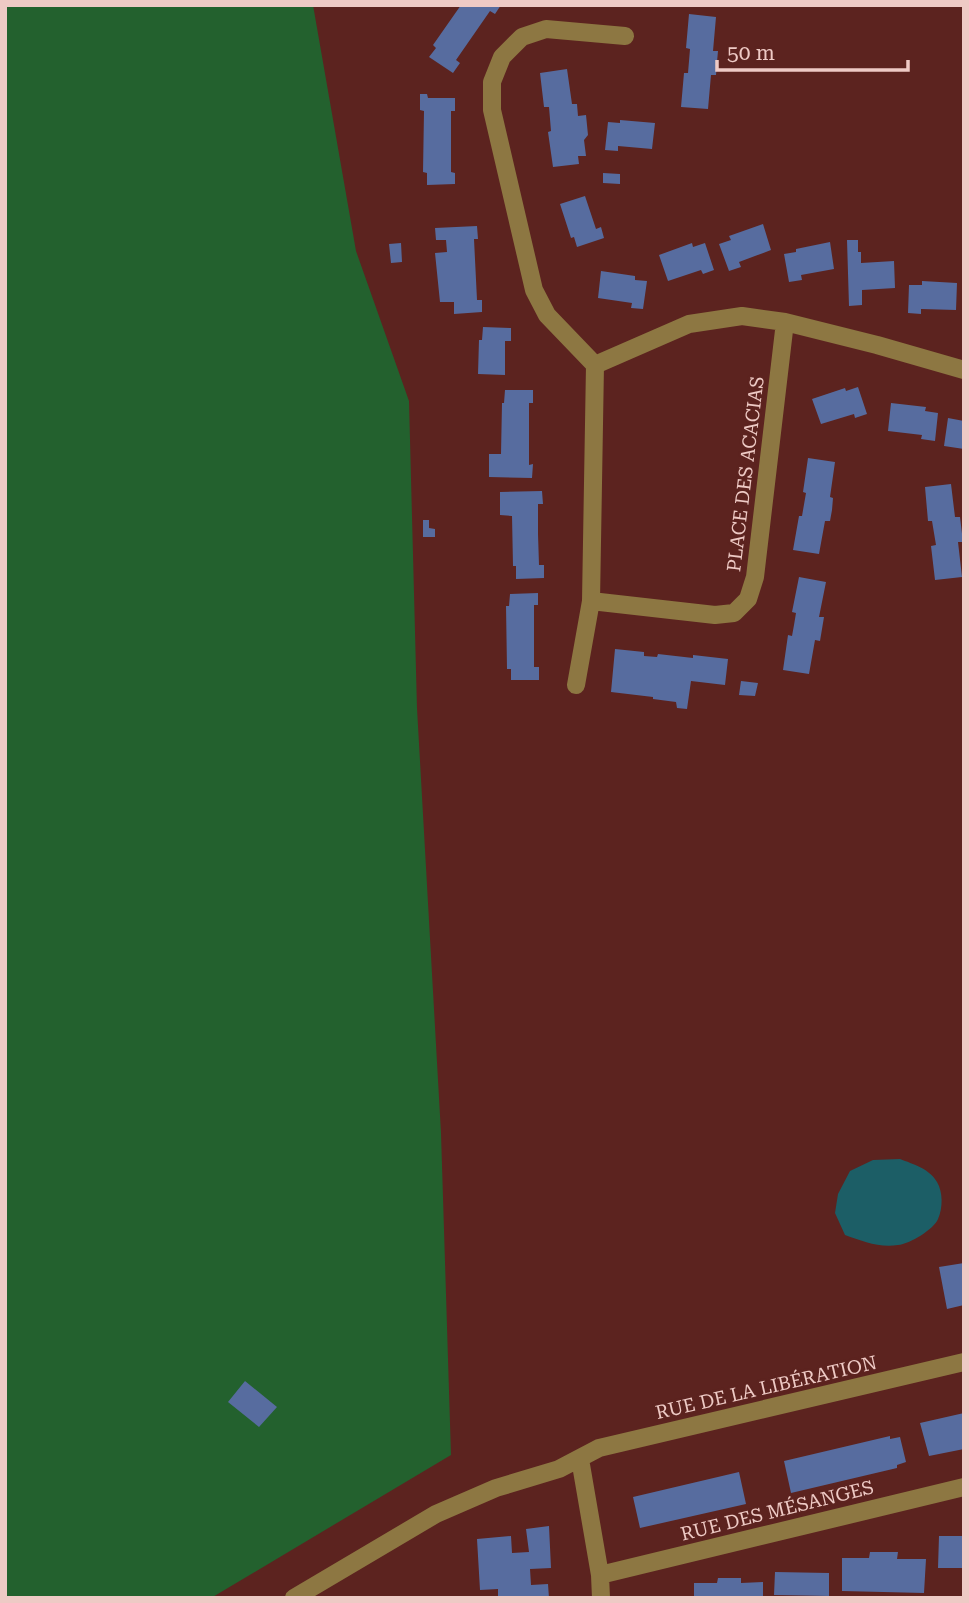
<svg xmlns="http://www.w3.org/2000/svg" width="969" height="1603" font-family="'Roboto Serif',serif">
	<rect width="100%" height="100%" fill="#5c231f"/>
	<!-- green -->
	<path fill="#23612e" d="M5,5H313L356,251L409,401L417,708L441,1133L451,1455L211,1598H5Z"/>
	<!-- water -->
	<path fill="#1c5e66" d="M900,1159C913,1164 930,1169 937,1182C943,1192 943,1208 938,1219C934,1229 910,1244 898,1245C879,1248 862,1241 845,1235L835,1213L838,1194L850,1171L873,1160Z"/>
	<!-- building -->
	<path fill="#576c9f" d="M461,5H501L495,14L490,11L456,60L460,63L453,73L429,57L436,48L433,45Z
		M689,14L716,17L713,51H718L717,62L716,75H711L708,109L681,107L684,73H688L690,49L686,48Z
		M567,69L572,104H577L578,116L586,115L588,135L584,140L586,156H578L579,164L553,167L548,132L551,131L549,107H544L540,73Z
		M420,94H427L428,98H455V111H451V172L455,173V184L427,185V173L423,172L424,111L420,110Z
		M620,120L655,123L652,149L618,146V151L605,150L608,122L620,123Z
		M603,173L620,174V184L603,183Z
		M585,196L596,229L601,227L604,238L577,247L574,237L571,238L560,204Z
		M763,224L771,250L739,262L741,267L729,271L719,244L731,240L729,236Z
		M477,226L478,239H474L477,300H482V312L454,314V302H440L435,253L447,252L446,240H436L435,228Z
		M847,240H858V252H861V263L894,261L895,288L862,290V305L849,306Z
		M830,242L834,269L801,275L802,280L789,282L784,254L796,252V249Z
		M401,243L402,262L391,263L389,244Z
		M692,243L693,247L705,243L714,270L703,274L701,270L668,281L659,255Z
		M601,271L635,276V280L647,281L643,309L631,308L632,303L598,298Z
		M922,281L957,283L956,310L921,309V314L908,313L909,285H922Z
		M483,327L511,328V341H505V375L478,374L479,340H482Z
		M858,387L867,414L855,418L854,414L821,424L812,399L845,388L846,391Z
		M505,390H533V403H529V465L533,464L532,478L489,477V454H501L502,403H504Z
		M891,403L926,407L925,411L938,413L935,441L921,439L922,435L888,431Z
		M948,418L964,421V449L944,446Z
		M808,458L835,462L830,497L833,498L832,510L830,521H825L819,554L793,550L799,516H802L806,493L803,492Z
		M951,484L955,517H960L963,542H958L962,577L935,580L931,546L936,545L932,521H928L925,487Z
		M542,491L543,504H538V534L539,565H544V578L516,579V566H513L512,516L500,515V492Z
		M423,520H429V528L435,529V537H423Z
		M799,577L826,582L819,617H824L820,641L815,640L809,674L783,670L788,635L792,636L794,625L796,613L792,612Z
		M538,593V605H534V667H539V680H511V669H507L506,606H509L510,594Z
		M615,649L644,652V656L657,657L658,654L693,658V655L728,659L725,685L691,681L687,709L677,708L676,702L653,699V697L611,692Z
		M741,681L758,683L755,696L739,695Z
		M964,1263V1305L947,1309L939,1267Z
		M245,1381L277,1407L259,1427L228,1402Z
		M964,1413V1449L929,1456L920,1423Z
		M890,1436V1439L900,1437L906,1462L897,1465V1468L791,1493L784,1461Z
		M739,1472L746,1504L640,1528L633,1497Z
		M549,1526L551,1568L530,1569L531,1585L548,1584L549,1598H498V1589L480,1590L477,1539L511,1536L512,1553L529,1552L526,1529Z
		M939,1536H964V1568H938Z
		M870,1552H898L897,1559H926L924,1593L842,1591V1558H869Z
		M775,1572L829,1573V1596L774,1595Z
		M718,1578H741V1583L763,1582V1598H694V1583H717Z"/>
	<g fill="none" stroke-linecap="round" stroke-linejoin="round">
		<!-- minor -->
		<path stroke="#8d7742" stroke-width="18" d="M742,316L785,322L755,577L748,599L734,613L715,615L591,601L595,365L689,324Z
			M785,322L877,345L964,370
			M595,365L547,315L534,290L492,110V82L502,57L522,37L546,29L625,36
			M576,685L591,601
			M580,1459L600,1575L601,1598
			M600,1575L964,1487
			M294,1598L436,1514L496,1488L559,1469L599,1448L964,1362"/>
	</g>
	<g text-anchor="middle" stroke-width="5" stroke-linejoin="round" paint-order="stroke">
		<!-- street labels -->
		<g font-size="19" fill="#eecac5" stroke="#5c231f">
			<text transform="translate(745 474) rotate(-83)" y="7">PLACE DES ACACIAS</text>
			<text transform="translate(766 1387) rotate(-13)" y="7">RUE DE LA LIBÉRATION</text>
			<text transform="translate(777 1510) rotate(-14)" y="7">RUE DES MÉSANGES</text>
		</g>
	</g>
	<!-- border -->
	<rect width="969" height="1603" fill="none" stroke="#eecac5" stroke-width="14"/>
	<!-- scale -->
	<path d="M717 60v10h191v-10" fill="none" stroke="#eecac5" stroke-width="3.5"/>
	<text x="727" y="60" font-size="21" fill="#eecac5" stroke="#5c231f" stroke-width="5" paint-order="stroke">50 m</text>
</svg>
